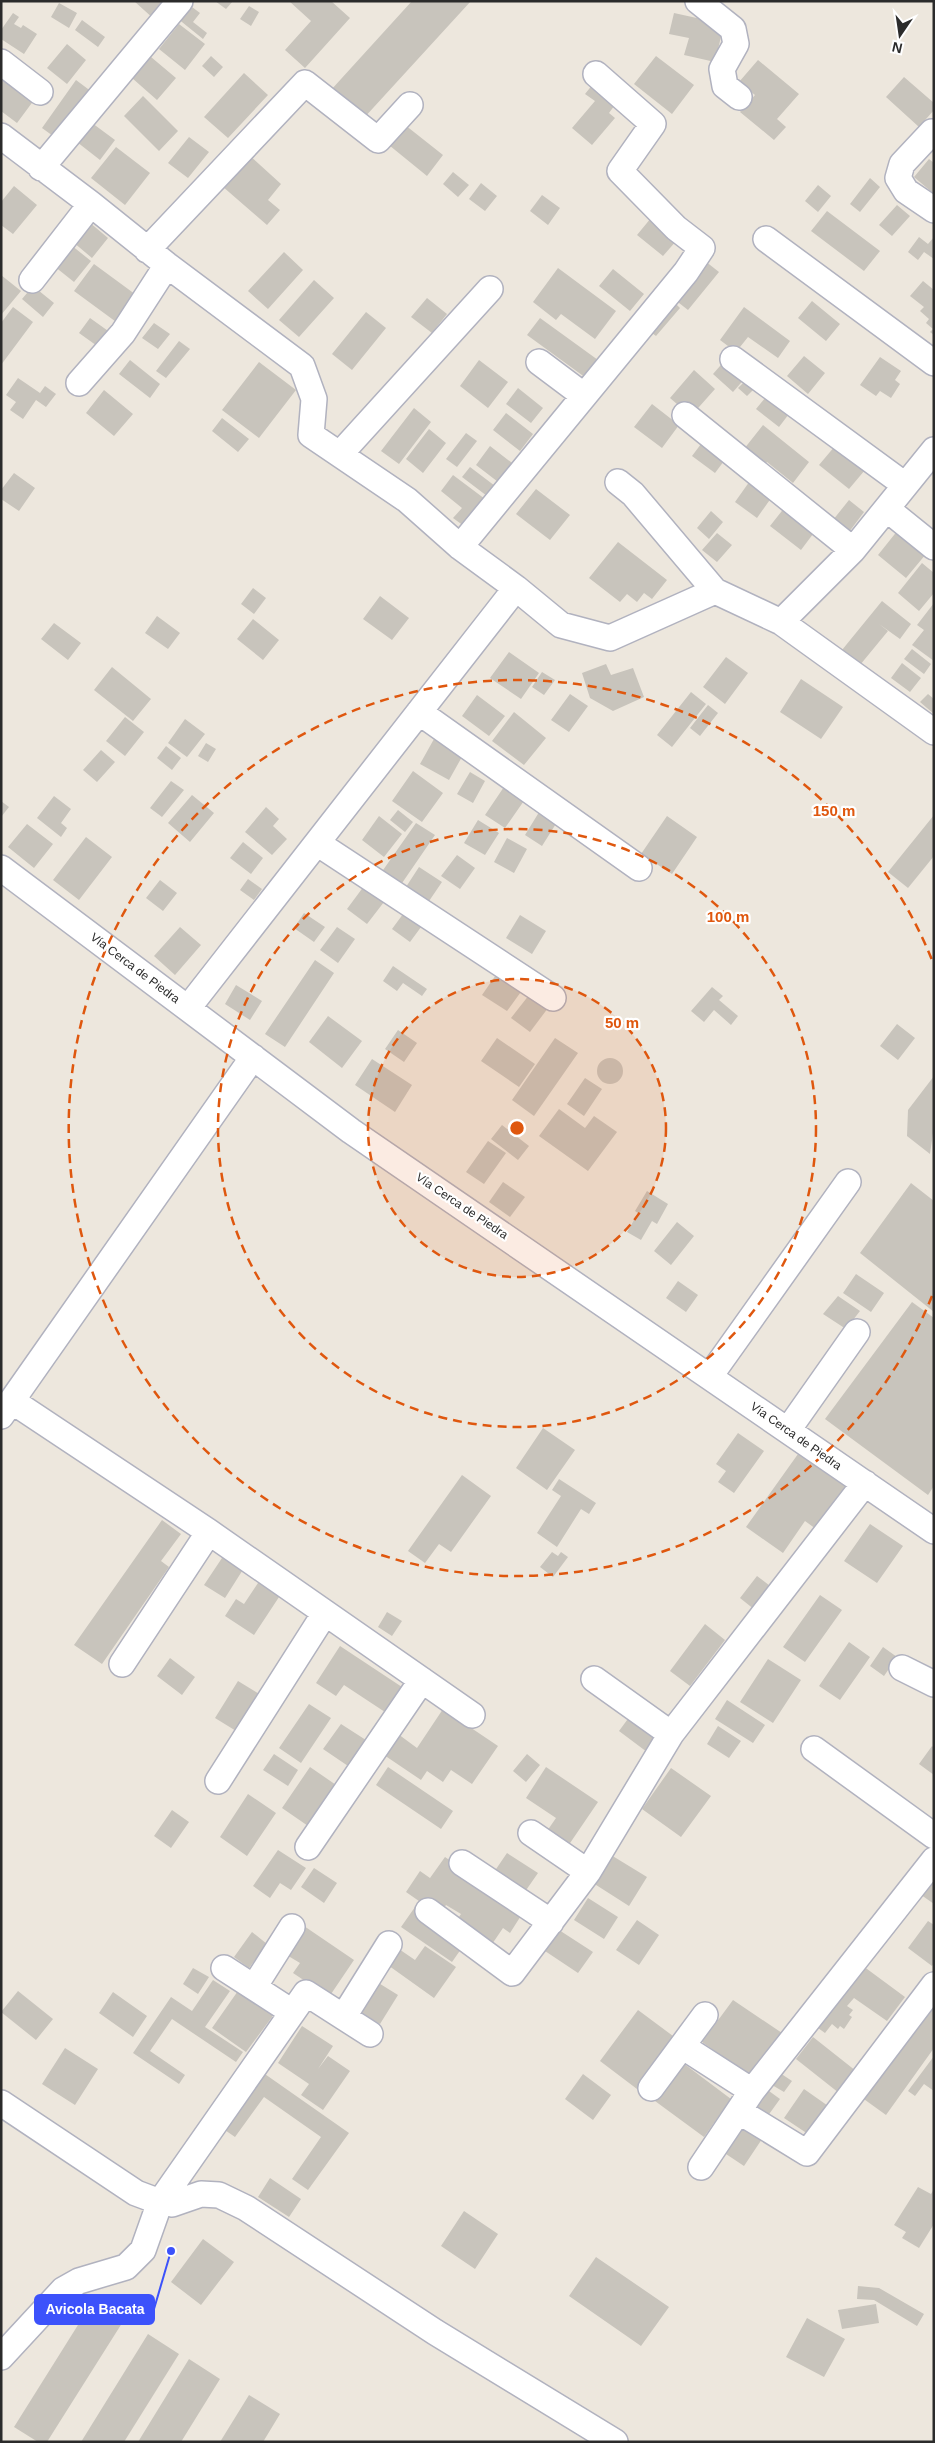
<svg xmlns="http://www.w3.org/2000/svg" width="935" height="2443" font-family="Arial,sans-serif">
	<rect width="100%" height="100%" fill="#ede7dd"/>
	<!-- building -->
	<path fill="#c8c4bc" d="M134,1H173L155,20Z
		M215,1H233L226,9Z
		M289,1H331L350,18L305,68L285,50L311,21Z
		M412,1H471L363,119L331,90Z
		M59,3L77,13L69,28L51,17Z
		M188,4L200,13L193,22L207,33L203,39L177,18Z
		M249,6L259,12L251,26L240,19Z
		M13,13L19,17L14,24L21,28L23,25L37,34L24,54L1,39V30Z
		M674,13L724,24L715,62L684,55L689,38L669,34Z
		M82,20L105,37L98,47L75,30Z
		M179,24L205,44L185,70L159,49Z
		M67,44L86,60L67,84L47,68Z
		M211,56L223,67L214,77L202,66Z
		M656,56L694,85L672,114L634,84Z
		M151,57L176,78L157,100L132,78Z
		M758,60L799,94L777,119L786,127L774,140L740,112L755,95L739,82Z
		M1,71L37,96L17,123L1,111Z
		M244,73L268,95L228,138L204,117Z
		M904,77L934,103V110L919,127L886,97Z
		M597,79L620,98L609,113L615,118L592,145L572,128L595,101L585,94Z
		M76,80L96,95L60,141L42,128Z
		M143,96L178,131L159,151L124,116Z
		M400,121L443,155L427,176L384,141Z
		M92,123L115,140L100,160L77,142Z
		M189,137L209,152L188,178L168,163Z
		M116,147L150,173L125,205L91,178Z
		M249,155L281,184L268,200L280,210L267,225L222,186Z
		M929,159L934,163V194L914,177Z
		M453,172L469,185L458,197L443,184Z
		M870,178L880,187L860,212L850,204Z
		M481,183L497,196L485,211L469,199Z
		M818,185L831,196L818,212L805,201Z
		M14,186L37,205L13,234L1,225V202Z
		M542,195L560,208L548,225L530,211Z
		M897,205L910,216L892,236L879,225Z
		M827,211L880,251L864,271L811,231Z
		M651,218L677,240L663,256L637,235Z
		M89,222L108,238L92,258L73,242Z
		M919,237L928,244L934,237V259L924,252L918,260L908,252Z
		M71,245L91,261L74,282L54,266Z
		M284,252L303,270L268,309L248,291Z
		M705,261L719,272L688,310L674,299Z
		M94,264L143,300L123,327L74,291Z
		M558,268L616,311L595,339L561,314L556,320L533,302Z
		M613,269L644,294L630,311L599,286Z
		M1,275L21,291L1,315Z
		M314,280L334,298L299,337L279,320Z
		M923,281L934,290V335L930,332L933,329L926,323L929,319L920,311L924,307L910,296Z
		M33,286L54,303L43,317L22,299Z
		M427,298L447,314L432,333L411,317Z
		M673,301L680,308L656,336L648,330Z
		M812,301L840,324L826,341L798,318Z
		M13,307L33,322L1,365V323Z
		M744,307L790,341L778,358L748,337L736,352L720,340Z
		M366,312L386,328L352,370L332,354Z
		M90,318L111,333L100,348L79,333Z
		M540,318L598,360L586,378L527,335Z
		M154,323L170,334L158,349L142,338Z
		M179,341L190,349L166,378L156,371Z
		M804,356L825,373L808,394L787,376Z
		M880,357L901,371L895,380L900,384L891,398L880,391L876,396L860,385Z
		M727,358L747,376L733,392L713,374Z
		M130,360L160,384L150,398L119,374Z
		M479,360L508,382L488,408L460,386Z
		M259,362L296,390L259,438L222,410Z
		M694,370L715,389L691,416L670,398Z
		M18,378L40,393L45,386L56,394L46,407L36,400L23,419L10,410L16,402L6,395Z
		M748,378L757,386L747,396L738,388Z
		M518,388L543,408L531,423L506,404Z
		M104,390L133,414L114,436L86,413Z
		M770,392L792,410L779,427L756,409Z
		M652,404L679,425L662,448L634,427Z
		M414,408L431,422L399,464L381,451Z
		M506,413L533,434L520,451L493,430Z
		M222,418L249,439L238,452L212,431Z
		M763,425L809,462L793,483L767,462L764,466L744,449Z
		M429,429L446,443L423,473L406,459Z
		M466,433L477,441L457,467L446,459Z
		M704,440L727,457L715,473L692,456Z
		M490,446L516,466L502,485L476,465Z
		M835,446L865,470L849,489L819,465Z
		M470,467L499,489L491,499L462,477Z
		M14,473L35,488L19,511L1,499V490Z
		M453,475L489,502L468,529L453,518L462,508L441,491Z
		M752,478L774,494L757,518L735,502Z
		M536,489L570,515L550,540L516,514Z
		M849,500L864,512L849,532L833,520Z
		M785,507L816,530L801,550L770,526Z
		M711,511L723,522L709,539L697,528Z
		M898,530L926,554L906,578L878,555Z
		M717,533L732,545L717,562L702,550Z
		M618,542L667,580L652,599L644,593L637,602L627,594L620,602L589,578Z
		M922,563L934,573V593L919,611L898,593Z
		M253,588L266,598L254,614L241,604Z
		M380,596L409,618L392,640L363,619Z
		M882,601L911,624L900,639L879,624L888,631L860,665L842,650Z
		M934,603V661L912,645L924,630L917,625Z
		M157,616L180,633L168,649L145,633Z
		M253,619L279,640L263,660L237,639Z
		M54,623L81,643L68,660L41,639Z
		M912,649L931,664L924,674L904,659Z
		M509,652L539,673L521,699L490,678Z
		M726,657L748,673L725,704L703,687Z
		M902,663L921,678L910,692L891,678Z
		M606,664L611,675L633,668L644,697L613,711L590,698L582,673Z
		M112,667L151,699L133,721L94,690Z
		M542,672L555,680L544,695L532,687Z
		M801,679L843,707L821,739L780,712Z
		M691,692L706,704L672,747L657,735Z
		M570,694L588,706L569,732L551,720Z
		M928,694L934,699V714L920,702Z
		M477,695L505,716L489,736L462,716Z
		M708,705L718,713L700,736L690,728Z
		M514,712L546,738L524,765L492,741Z
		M125,717L144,732L125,756L106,741Z
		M185,719L205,734L187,757L168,743Z
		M434,739L463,755L449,780L420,764Z
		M206,743L216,749L208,762L198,756Z
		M166,746L181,758L172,770L157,758Z
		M101,750L115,762L97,782L83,770Z
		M413,771L443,793L422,822L392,801Z
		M470,772L485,781L473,803L457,794Z
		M171,781L184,790L162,817L150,808Z
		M508,781L528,795L505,828L485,815Z
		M192,795L214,813L190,842L168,823Z
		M54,796L71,809L61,823L67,828L61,837L37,818Z
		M1,801L9,807L1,817Z
		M266,807L279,819L273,826L287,839L272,855L245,832Z
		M541,809L559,819L542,846L525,835Z
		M398,810L413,822L405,832L390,820Z
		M934,815V856L908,888L888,872Z
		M379,816L402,834L384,857L362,840Z
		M667,816L697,837L672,874L641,854Z
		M478,820L499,833L485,855L464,843Z
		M416,823L435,835L400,886L381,873Z
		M27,824L53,844L34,868L8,847Z
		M86,837L112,857L79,900L53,880Z
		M507,838L527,849L514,873L494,862Z
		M243,842L263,858L251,874L230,858Z
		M457,855L475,868L460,889L441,876Z
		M419,867L442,882L427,904L404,890Z
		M248,879L262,889L254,900L240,890Z
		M160,880L177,893L163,911L146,898Z
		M364,886L384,902L367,924L347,909Z
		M406,910L424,923L410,942L392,929Z
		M304,913L325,927L314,942L294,928Z
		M520,915L546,931L532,954L506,938Z
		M180,927L201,945L175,975L154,956Z
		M337,927L355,939L338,963L320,950Z
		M315,960L334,973L285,1047L265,1034Z
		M393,966L427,989L422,996L403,983L397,991L383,981Z
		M498,972L523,989L507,1011L482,995Z
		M236,985L262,1001L250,1020L225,1004Z
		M712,987L723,996L719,1000L738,1016L731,1025L714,1010L704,1022L691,1011Z
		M533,990L551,1004L530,1032L511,1018Z
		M328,1016L362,1041L342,1068L309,1042Z
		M897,1024L915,1038L898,1060L880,1046Z
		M398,1030L417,1043L404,1062L385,1049Z
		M497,1038L535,1064L519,1087L481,1061Z
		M555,1038L578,1053L534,1116L512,1100Z
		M597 1071a13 13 0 1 1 26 0a13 13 0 1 1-26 0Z
		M372,1059L412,1085L395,1112L355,1085Z
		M934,1076V1126L930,1154L907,1136L908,1110Z
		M585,1078L602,1089L584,1116L567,1104Z
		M559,1109L585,1128L594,1116L617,1132L588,1171L539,1136Z
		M502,1125L529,1146L518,1160L491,1139Z
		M488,1141L506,1153L484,1184L466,1172Z
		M503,1182L525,1197L510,1217L489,1202Z
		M911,1183L934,1201V1312L860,1253Z
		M647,1191L668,1204L657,1224L652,1221L641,1240L627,1232L638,1213L635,1211Z
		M677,1222L694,1236L671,1265L654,1251Z
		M856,1274L884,1293L871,1312L843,1293Z
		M678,1281L698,1295L686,1312L666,1298Z
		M838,1296L860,1311L846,1329L823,1314Z
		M912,1302L934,1318V1486L928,1495L825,1419Z
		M543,1428L575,1450L547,1490L516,1468Z
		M738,1433L764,1451L734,1493L718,1482L726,1471L716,1464Z
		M798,1454L846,1487L816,1529L805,1521L783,1553L746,1527Z
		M462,1475L491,1496L451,1552L439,1544L425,1563L408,1551Z
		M559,1479L596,1503L589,1514L581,1509L557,1547L537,1533L561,1496L552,1490Z
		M162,1520L181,1534L161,1561L169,1567L102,1664L74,1645Z
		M870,1524L903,1546L877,1583L844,1561Z
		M552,1552L558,1556L561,1552L568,1557L553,1577L540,1567Z
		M224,1555L244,1568L225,1598L204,1585Z
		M757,1576L778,1592L760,1614L740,1598Z
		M260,1580L281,1594L254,1635L225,1616L236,1599L244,1604Z
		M820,1595L842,1610L805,1662L783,1647Z
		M387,1612L402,1621L392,1636L378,1627Z
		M705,1624L725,1640L690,1686L670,1671Z
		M849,1642L870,1657L840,1700L819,1686Z
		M340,1646L405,1689L388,1714L344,1685L336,1696L316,1683Z
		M883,1647L897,1657L884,1676L870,1666Z
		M170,1658L195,1677L182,1695L157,1676Z
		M768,1659L801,1680L773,1723L740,1702Z
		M238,1681L264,1697L241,1734L215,1718Z
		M727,1700L765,1725L753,1743L715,1719Z
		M309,1704L331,1718L301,1763L279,1748Z
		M443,1709L498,1746L472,1784L451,1770L443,1782L427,1771L421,1780L384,1755L398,1734L417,1748Z
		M633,1712L662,1732L647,1752L619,1731Z
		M341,1724L369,1742L351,1768L323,1749Z
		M718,1726L741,1741L729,1758L707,1744Z
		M932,1746L934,1748V1775L919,1764Z
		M274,1754L298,1770L288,1786L263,1770Z
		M527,1754L540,1765L526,1782L513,1771Z
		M310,1767L339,1787L311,1828L282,1808Z
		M388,1767L453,1811L441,1829L376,1785Z
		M546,1767L598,1802L566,1849L545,1834L556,1818L526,1798Z
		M671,1768L711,1796L681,1837L642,1809Z
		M248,1794L276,1813L247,1856L220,1837Z
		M172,1810L189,1822L171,1848L154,1836Z
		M278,1850L306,1868L291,1890L280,1883L270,1898L253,1886Z
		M507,1853L538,1873L522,1896L492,1875Z
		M611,1855L647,1877L629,1906L593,1883Z
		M445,1857L524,1911L510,1933L503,1928L488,1950L453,1926L461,1914L446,1905L439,1915L406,1892L420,1871L430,1878Z
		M314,1868L337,1883L324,1903L301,1887Z
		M934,1875V1904L917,1892Z
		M588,1898L618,1917L604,1939L574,1920Z
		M415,1907L466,1942L452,1962L401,1927Z
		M637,1920L659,1935L639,1965L616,1950Z
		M928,1921L934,1925V1963L932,1966L908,1948Z
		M304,1926L354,1960L329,1997L293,1973L300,1963L285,1954Z
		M559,1930L593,1952L578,1973L545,1951Z
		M252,1932L267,1944L249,1968L234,1957Z
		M425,1946L456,1967L434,1998L385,1963L396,1947L415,1960Z
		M863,1966L905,1997L887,2021L854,1998L847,2006L853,2010L849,2015L852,2017L844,2029L840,2026L838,2029L832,2024L825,2033L818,2028Z
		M193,1968L209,1977L198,1994L183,1984Z
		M213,1980L230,1991L205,2027L243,2052L236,2062L172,2019L150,2051L185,2075L179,2084L133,2053L171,1997L192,2011Z
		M377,1982L398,1995L380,2024L359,2012Z
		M240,1988L275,2013L246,2052L212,2028Z
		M18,1991L53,2019L36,2040L1,2012Z
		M113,1992L147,2016L133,2037L99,2013Z
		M934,1995V2048L886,2115L861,2097Z
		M733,2000L782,2033L752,2077L702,2042Z
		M638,2010L673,2036L637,2089L600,2061Z
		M302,2026L333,2046L318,2069L328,2056L350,2071L323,2110L301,2095L309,2084L278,2063Z
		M813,2037L856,2071L839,2093L796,2059Z
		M65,2048L98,2069L75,2105L42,2084Z
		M934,2056V2091L924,2084L915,2096L908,2091Z
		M683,2063L731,2099L704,2137L655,2101Z
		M262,2072L349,2133L308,2190L292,2179L321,2137L264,2097L235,2137L222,2128Z
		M780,2073L792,2081L784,2092L772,2085Z
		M583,2074L611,2095L593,2120L565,2099Z
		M804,2089L831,2108L811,2136L784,2118Z
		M769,2091L780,2099L767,2117L756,2109Z
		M746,2124L764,2136L744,2166L726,2154Z
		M270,2178L301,2199L289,2217L258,2197Z
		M918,2187L931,2194L934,2189V2224L919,2248L902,2238L906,2232L894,2225Z
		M464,2211L498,2234L475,2269L441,2246Z
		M203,2239L234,2262L201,2305L171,2282Z
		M596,2257L669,2307L641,2346L569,2296Z
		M858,2286L879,2288L924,2314L917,2326L874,2300L857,2299Z
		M93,2301L124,2320L47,2442H38L14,2427Z
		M876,2304L879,2323L842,2329L838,2310Z
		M807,2318L845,2339L824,2377L786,2357Z
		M148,2334L179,2354L124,2442H81Z
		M189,2359L220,2379L181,2442H138Z
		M249,2395L280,2414L263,2442H220Z"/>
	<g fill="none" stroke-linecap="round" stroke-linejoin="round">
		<!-- minor casing -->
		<g stroke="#b1b2bf" stroke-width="28">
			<path id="minor" d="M698,1L733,29L736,44L722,69L725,86L739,97
				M1,62L40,92
				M932,132L902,164L898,178L906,191L934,210
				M1,136L91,204L167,265L302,366L314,399L311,435L407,500L460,547L516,588L561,625L610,638L715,591L781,622L934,732
				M41,168L180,1
				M766,239L934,363
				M147,250L305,83L378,140L410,105
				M32,280L91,204
				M733,359L905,485
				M539,362L583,395
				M79,383L123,333L167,265
				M685,415L853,550
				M340,454L490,289
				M618,482L633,494L715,591
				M887,509L934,547
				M460,547L686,272L702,248L676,228L620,171L653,124L596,74
				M781,622L853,550L934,450
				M419,712L639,868
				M317,843L553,998
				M1,868L351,1131L934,1531
				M188,1008L516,588
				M710,1376L848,1182
				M12,1401L209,1532L472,1715
				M1,1416L253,1057
				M788,1430L857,1332
				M122,1664L209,1532
				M902,1668L934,1684
				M594,1679L671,1734
				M814,1749L934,1836
				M218,1781L325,1613
				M531,1833L588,1872
				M308,1847L422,1680
				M462,1863L551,1922
				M428,1911L512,1973L588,1872L671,1734L865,1483
				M224,1968L292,2012
				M254,1987L292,1927
				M344,2016L389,1944
				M682,2046L752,2091
				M651,2088L705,2015
				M1,2103L136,2193L160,2202L172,2204L201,2194L219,2195L246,2208L435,2332L615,2442
				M740,2112L807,2153L934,1985
				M701,2167L752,2091L934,1860
				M1,2357L63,2290L79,2281L126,2267L143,2250L160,2202L306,1993L370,2034"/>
		</g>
		<!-- minor -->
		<use href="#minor" stroke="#fff" stroke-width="25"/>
	</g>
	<!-- distance rings -->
	<circle cx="517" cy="1128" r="149" fill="#df570e" fill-opacity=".12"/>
	<g fill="none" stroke="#df570e" stroke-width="2.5" stroke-dasharray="9 6">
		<circle cx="517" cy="1128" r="149"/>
		<circle cx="517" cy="1128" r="299"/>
		<path d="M932 1296A448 448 0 1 1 932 960"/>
	</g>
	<g text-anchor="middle" stroke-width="4.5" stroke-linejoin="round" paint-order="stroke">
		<!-- street labels -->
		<g font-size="12" fill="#2b2b2b" stroke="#fff">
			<text transform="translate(135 968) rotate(37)" y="4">Vía Cerca de Piedra</text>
			<text transform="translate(462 1206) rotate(34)" y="4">Vía Cerca de Piedra</text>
			<text transform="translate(796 1436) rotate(35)" y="4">Vía Cerca de Piedra</text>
		</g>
	</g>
	<circle cx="517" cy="1128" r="8" fill="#df570e" stroke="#fff" stroke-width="2.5"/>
	<g font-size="15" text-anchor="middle" font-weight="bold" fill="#df570e" stroke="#fff" stroke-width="4.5" stroke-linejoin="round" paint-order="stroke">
		<text x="834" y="816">150 m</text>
		<text x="728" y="922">100 m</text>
		<text x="622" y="1028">50 m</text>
	</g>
	<!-- callouts -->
	<path fill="none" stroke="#3c52fb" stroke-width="2" d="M171 2251L154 2309"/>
	<circle fill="#3c52fb" stroke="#fff" stroke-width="2" cx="171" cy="2251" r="5"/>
	<rect fill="#3c52fb" stroke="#3c52fb" stroke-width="2" x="35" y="2295" width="119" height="29" rx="5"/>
	<g font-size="14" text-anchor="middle" font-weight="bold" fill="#fff">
		<text x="95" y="2314">Avicola Bacata</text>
	</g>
	<!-- border -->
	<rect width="935" height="2443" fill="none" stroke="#2b2b2b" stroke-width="5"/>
	<!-- north arrow -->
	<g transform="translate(900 35) rotate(193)" stroke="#ffffff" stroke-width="4" paint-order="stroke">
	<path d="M0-4L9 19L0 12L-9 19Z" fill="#2b2b2b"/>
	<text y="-8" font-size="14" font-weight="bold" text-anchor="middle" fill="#2b2b2b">N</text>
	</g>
</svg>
